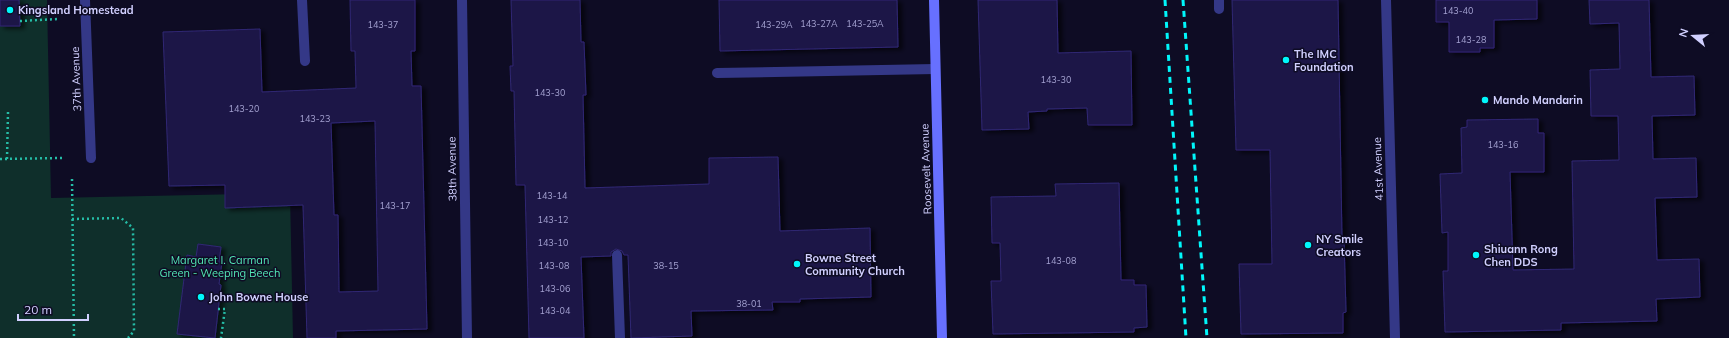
<svg xmlns="http://www.w3.org/2000/svg" width="1729" height="338" font-family="Mulish,sans-serif">
	<defs>
		<filter id="shadow"><feDropShadow dx="4.5" dy="2.5" stdDeviation="2" flood-color="#0009"/></filter>
	</defs>
	<rect width="100%" height="100%" fill="#0e0c24"/>
	<!-- green -->
	<path fill="#0f2f2b" d="M0,0H47L51,198L290,193L293,338H0Z"/>
	<!-- building -->
	<path fill="#1d1747" stroke="#302774" fill-rule="evenodd" filter="url(#shadow)" d="M0,0H19L20,26H0Z
		M350,0H415V51H411L412,86H421L427,329L336,331V338H307L303,205L225,208V185L169,186L163,32L260,29L262,92L356,88L355,51H351ZM375,121L378,291L339,292L338,215H334L331,123Z
		M511,0H580L581,42H584L586,95H583L585,188L709,184V158L778,157L780,231L870,228L871,297L800,299V302H772L773,310L691,311L692,336L631,338L628,255H624L622,251L616,249L611,252V256L581,257L584,338H529L525,185H516L514,91H511L510,66H513Z
		M719,0H897L898,47L720,51Z
		M978,0H1057L1058,53L1131,51L1132,125H1088L1087,108L1047,109V111L1028,112L1029,129L982,130Z
		M1232,0H1338L1342,239H1344L1346,312L1343,313V333L1241,334L1239,264H1272L1270,150H1236Z
		M1436,0H1537V19L1494,20V48H1480V52H1449V22H1436Z
		M1589,0H1649L1651,77L1694,76L1695,115L1652,116L1653,159L1696,158L1697,197L1655,198L1657,260L1699,259L1700,297L1656,299L1657,321L1561,323V330L1445,332L1443,271H1448V232L1442,233L1440,174L1462,173L1461,128L1467,127V120L1538,119V133H1544V172H1510L1513,270L1574,269L1572,161L1619,160L1618,116H1591L1590,70L1620,69L1619,23L1590,24Z
		M1119,183L1121,280H1134V285H1146L1147,327L1134,328V332L993,334L991,281H1001L1000,243H992L991,197L1056,196L1055,184Z
		M198,244L221,247L219,262H222L219,284L221,285L215,338L177,334L187,255L196,257Z"/>
	<g fill="none" stroke-linecap="round" stroke-linejoin="round">
		<!-- path -->
		<path stroke="#25bda7" stroke-width="2.5" stroke-dasharray="2 3" stroke-linecap="butt" d="M20,21L58,19
			M0,159L62,158
			M7,159L8,112
			M72,179L74,338
			M72,219L121,218L133,228L134,331L128,338
			M218,309H225L221,338"/>
		<!-- lane -->
		<path stroke="#343887" stroke-width="10" d="M302,0L305,61
			M1219,0V9
			M717,73L935,69
			M617,255L620,338"/>
		<!-- street -->
		<path stroke="#343887" stroke-width="10" d="M85,0L91,158
			M462,0L467,338
			M1386,0L1395,338"/>
		<!-- secondary -->
		<path stroke="#6770ff" stroke-width="10" d="M934,0L942,338"/>
		<!-- rail -->
		<path stroke="#00f7fb" stroke-width="3" stroke-dasharray="6 5" stroke-linecap="butt" d="M1165,0L1186,338
			M1183,0L1207,338"/>
	</g>
	<!-- markers -->
	<g fill="#00f7fb" stroke="#0e0c24" stroke-width="1.5">
		<circle cx="10" cy="10" r="4"/>
		<circle cx="1286" cy="60" r="4"/>
		<circle cx="1485" cy="100" r="4"/>
		<circle cx="1308" cy="245" r="4"/>
		<circle cx="1476" cy="255" r="4"/>
		<circle cx="797" cy="264" r="4"/>
		<circle cx="201" cy="297" r="4"/>
	</g>
	<g text-anchor="middle" stroke-width="3" stroke-linejoin="round" paint-order="stroke">
		<!-- number labels -->
		<g font-size="9" fill="#a4a2d1">
			<text x="1458" y="14">143-40</text>
			<text x="819" y="27">143-27A</text>
			<text x="865" y="27">143-25A</text>
			<text x="383" y="28">143-37</text>
			<text x="774" y="28">143-29A</text>
			<text x="1471" y="43">143-28</text>
			<text x="1056" y="83">143-30</text>
			<text x="550" y="96">143-30</text>
			<text x="244" y="112">143-20</text>
			<text x="315" y="122">143-23</text>
			<text x="1503" y="148">143-16</text>
			<text x="552" y="199">143-14</text>
			<text x="395" y="209">143-17</text>
			<text x="553" y="223">143-12</text>
			<text x="553" y="246">143-10</text>
			<text x="1061" y="264">143-08</text>
			<text x="554" y="269">143-08</text>
			<text x="666" y="269">38-15</text>
			<text x="555" y="292">143-06</text>
			<text x="749" y="307">38-01</text>
			<text x="555" y="314">143-04</text>
		</g>
		<!-- poi labels -->
		<g font-size="11" font-weight="bold" fill="#d1d0ff" stroke="#0e0c24" text-anchor="start">
			<text x="18" y="14">Kingsland Homestead</text>
			<text x="1294" y="58">The IMC<tspan x="1294" dy="13">Foundation</tspan></text>
			<text x="1493" y="104">Mando Mandarin</text>
			<text x="1316" y="243">NY Smile<tspan x="1316" dy="13">Creators</tspan></text>
			<text x="1484" y="253">Shiuann Rong<tspan x="1484" dy="13">Chen DDS</tspan></text>
			<text x="805" y="262">Bowne Street<tspan x="805" dy="13">Community Church</tspan></text>
			<text x="209" y="301">John Bowne House</text>
		</g>
		<!-- street labels -->
		<g font-size="11" fill="#d1d0ff" stroke="#0e0c24">
			<text transform="translate(76 79) rotate(-92)" y="4">37th Avenue</text>
			<text transform="translate(452 169) rotate(-91)" y="4">38th Avenue</text>
			<text transform="translate(926 169) rotate(-92)" y="4">Roosevelt Avenue</text>
			<text transform="translate(1378 169) rotate(-92)" y="4">41st Avenue</text>
		</g>
		<!-- park labels -->
		<g font-size="11" fill="#53e8b6" stroke="#0e0c24">
			<text x="220" y="264">Margaret I. Carman<tspan x="220" dy="13">Green - Weeping Beech</tspan></text>
		</g>
	</g>
	<!-- north arrow -->
	<g transform="translate(1693 36) rotate(288)" stroke="#0e0c24" stroke-width="3" paint-order="stroke">
	<path d="M0-3L7 15L0 10L-7 15Z" fill="#d1d0ff"/>
	<text y="-6" font-size="11" font-weight="bold" text-anchor="middle" fill="#d1d0ff">N</text>
	</g>
	<!-- scale -->
	<path d="M18 314v6h70v-6" fill="none" stroke="#d1d0ff" stroke-width="2"/>
	<text x="24" y="314" font-size="12" fill="#d1d0ff" stroke="#0e0c24" stroke-width="3" paint-order="stroke">20 m</text>
</svg>
